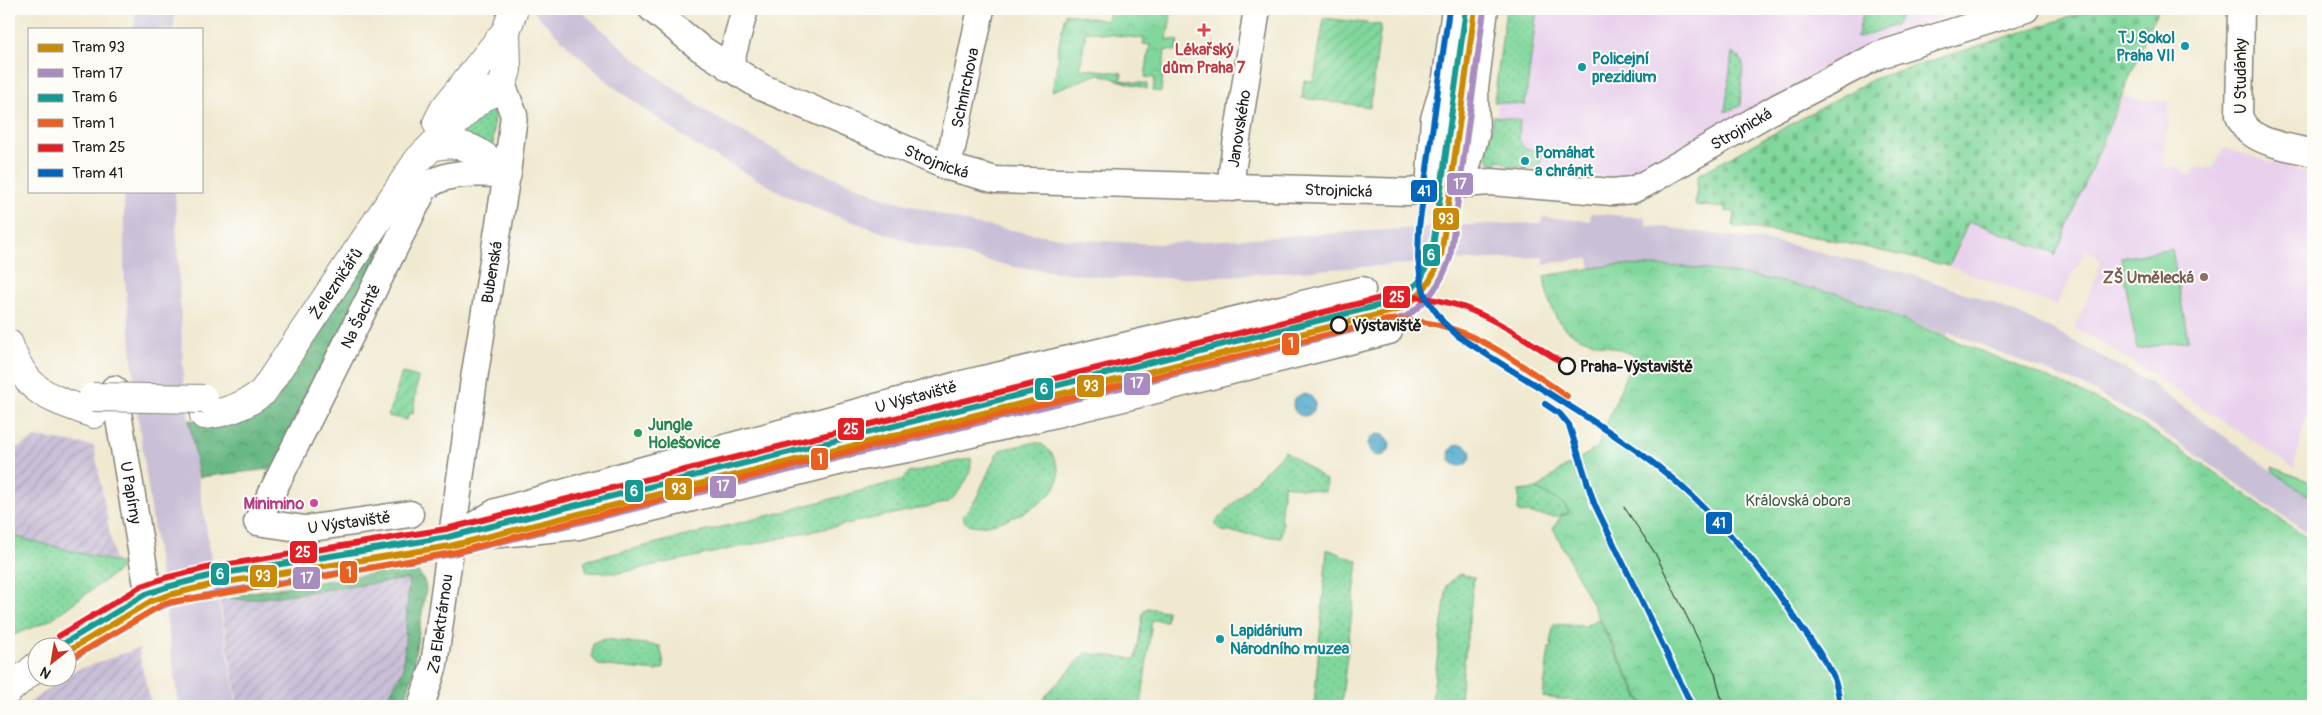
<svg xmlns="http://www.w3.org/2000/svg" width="2322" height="715" font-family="Pangolin,sans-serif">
	<defs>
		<pattern id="industrial-furrows" width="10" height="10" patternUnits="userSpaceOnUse" patternTransform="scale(1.25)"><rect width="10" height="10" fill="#c9bfd7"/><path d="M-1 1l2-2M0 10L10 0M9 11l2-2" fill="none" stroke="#aca4b8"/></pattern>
		<pattern id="grass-dots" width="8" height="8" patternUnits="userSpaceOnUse" patternTransform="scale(1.25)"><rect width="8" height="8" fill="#80d79b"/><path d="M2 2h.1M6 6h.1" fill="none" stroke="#6eb885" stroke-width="1.8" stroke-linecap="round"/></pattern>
		<pattern id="forest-crowns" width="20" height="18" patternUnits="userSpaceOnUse" patternTransform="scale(1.25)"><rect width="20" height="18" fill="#68b883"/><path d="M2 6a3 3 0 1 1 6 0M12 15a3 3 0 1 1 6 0" fill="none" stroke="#55956a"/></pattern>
		<pattern id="cemetery-stones" width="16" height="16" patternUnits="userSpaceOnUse" patternTransform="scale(1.25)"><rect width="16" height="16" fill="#80d79b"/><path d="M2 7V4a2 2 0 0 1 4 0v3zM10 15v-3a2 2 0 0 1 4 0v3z" fill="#6eb885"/></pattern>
		<pattern id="park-crowns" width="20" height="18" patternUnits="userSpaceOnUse" patternTransform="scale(1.25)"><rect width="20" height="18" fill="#80d79b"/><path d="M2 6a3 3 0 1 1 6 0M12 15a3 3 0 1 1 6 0" fill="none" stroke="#6eb885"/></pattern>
		<pattern id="garden-furrows" width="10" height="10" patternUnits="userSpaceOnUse" patternTransform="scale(1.25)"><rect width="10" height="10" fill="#80d79b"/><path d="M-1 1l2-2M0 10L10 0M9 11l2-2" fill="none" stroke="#6eb885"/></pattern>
		<pattern id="water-ripples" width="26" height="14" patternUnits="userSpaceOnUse" patternTransform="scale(1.25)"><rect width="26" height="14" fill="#4aa5c8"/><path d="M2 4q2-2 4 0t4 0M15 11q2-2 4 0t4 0" fill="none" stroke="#3d86a2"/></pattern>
	</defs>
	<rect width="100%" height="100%" fill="#fdfcf7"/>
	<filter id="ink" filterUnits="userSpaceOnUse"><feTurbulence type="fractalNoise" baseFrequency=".02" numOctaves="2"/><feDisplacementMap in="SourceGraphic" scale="10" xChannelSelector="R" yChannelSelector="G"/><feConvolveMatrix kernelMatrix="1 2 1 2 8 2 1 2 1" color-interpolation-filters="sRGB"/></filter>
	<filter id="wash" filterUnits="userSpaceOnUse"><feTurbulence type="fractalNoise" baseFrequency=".0096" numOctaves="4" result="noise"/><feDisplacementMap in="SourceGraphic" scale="20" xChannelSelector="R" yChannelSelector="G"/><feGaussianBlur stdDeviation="1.12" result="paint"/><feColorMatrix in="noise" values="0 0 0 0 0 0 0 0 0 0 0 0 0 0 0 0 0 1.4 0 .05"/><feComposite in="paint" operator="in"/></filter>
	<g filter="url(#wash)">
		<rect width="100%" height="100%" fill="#f0e9d0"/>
		<!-- built -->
		<path fill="#e9d1ed" d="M1508,9H1969L1939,18L1876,43L1631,179L1491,163Z
			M2122,97L2169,102L2168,130H2165V167L2183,168L2184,175H2195L2194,169L2196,168H2213L2224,148L2313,175V408L2308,407L2294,468L2141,367L2075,328L2102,261L2086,249L2056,305L1949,266L1969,221L2054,253L2055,255Z"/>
		<!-- industrial -->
		<path fill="url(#industrial-furrows)" d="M38,437L94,446L115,562L9,535V452Z
			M410,578L403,671L382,706H238L219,597L248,600Z
			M139,648L141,664L152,706H25L62,678H68V673Z"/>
		<!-- railway -->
		<path fill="#c9bfd7" d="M136,9H174V29H134Z
			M531,9H579L635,59L673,88L712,115L795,161L883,197L974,224L1067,239L1159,244L1465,225L1543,223V217L1590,221V213L1646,218V225L1782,243L1911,274L1988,301L2052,329L2150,383L2313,500V537L2194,453L2134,414L2082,385L1949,332L1947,336L1839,294L1815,288L1752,276L1687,267L1612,265L1591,268L1589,258L1544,264V257L1467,260L1194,278H1111L1015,267L918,245L825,212L780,192L693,144L613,86L575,53Z
			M124,191H175L184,390L218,600L237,706H179L134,389H135L124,269Z"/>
		<!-- grass -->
		<path fill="url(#grass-dots)" stroke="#4e7a5c" d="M1506,9H1537L1525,105L1494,102Z
			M1864,9H1907L1908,12L1901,15L1896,25L1857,38Z
			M1732,53L1740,58L1743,64L1740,106L1725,112Z
			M494,106L493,147L455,132Z
			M1494,116L1520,120L1519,140L1525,149L1543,151L1540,163L1537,167H1509L1503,161L1498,160L1495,165L1489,161L1487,156Z
			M903,409L912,442L574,517L570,502L876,421Z
			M1036,442C1045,445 1051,451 1055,460C1060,470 1060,480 1054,489C1044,507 983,536 965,522L963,516L976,499L997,453L1000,450Z
			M1285,451L1326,480L1325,492L1284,485L1280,521H1283L1281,538L1222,531L1214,523Z
			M971,458C972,477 962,489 949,502L619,573L587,572L584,561L775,514L901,480L909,473Z
			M1537,489L1564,504L1569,513L1554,517L1518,512L1519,491Z
			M9,535L115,562L126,565L50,620L9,637Z
			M1327,549L1358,561L1341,706H1314Z
			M1459,574L1474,577L1459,706H1431L1447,585Z
			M1147,608L1167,611L1166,621L1152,620L1141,706H1040L1047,694L1086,653L1136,659L1143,613Z
			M1598,619L1643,706H1614L1543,697L1549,648H1552V644L1550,643L1554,624L1585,626Z
			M604,639L660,646L664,663V668L657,671L598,665L592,656L593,644Z"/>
		<!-- forest -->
		<path fill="url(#forest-crowns)" stroke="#426a50" d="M399,208L406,210L280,468L199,477L189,420L243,422L265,413L276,402L311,340Z
			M411,568C420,572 425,579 426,589L414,661H416L404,706H382L403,671L409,579L247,600L219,597Z"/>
		<!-- cemetery -->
		<path fill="url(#cemetery-stones)" stroke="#4e7a5c" d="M2095,9H2158L2055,256L2054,253L1969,221L1949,266L1823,238L1733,226L1735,212L1725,211V208L1695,205L1698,175L1873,79Z"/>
		<!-- park -->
		<path fill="url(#park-crowns)" stroke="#4e7a5c" d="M1109,9H1172L1167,39L1178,41L1176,51L1165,50L1161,92L1153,91L1155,78L1145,77L1150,45L1143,44L1144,39L1086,31L1080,68L1122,73L1121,80L1147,84V89L1099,74L1052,91L1059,55H1057L1065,13L1107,21Z
			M1612,265L1687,267L1752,276L1839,294L2065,385C2155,424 2233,487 2313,542V706H1644L1553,528L1561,516L1569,513L1564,504L1537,489L1559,471L1597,448L1634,355C1580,334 1554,345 1544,276Z
			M2272,467L2313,483V500L2273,471Z"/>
		<!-- garden -->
		<path fill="url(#garden-furrows)" stroke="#4e7a5c" d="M1324,18L1381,25L1370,107L1302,98L1304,80L1314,81Z
			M402,373L418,377L413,414L409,413L407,420L388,416Z"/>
		<!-- pitch -->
		<path fill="#80d79b" stroke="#4e7a5c" d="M2172,249L2188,340L2137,349L2121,258Z"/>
		<!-- water -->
		<path fill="url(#water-ripples)" stroke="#336072" d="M1293 405a11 11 0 1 1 22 0a11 11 0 1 1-22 0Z
			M1368 445a11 11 0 1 1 22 0a11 11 0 1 1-22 0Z
			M1449 455a11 11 0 1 1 22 0a11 11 0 1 1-22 0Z"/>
	</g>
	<g filter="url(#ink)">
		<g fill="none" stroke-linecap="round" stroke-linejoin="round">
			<!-- minor casing -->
			<g stroke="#868276" stroke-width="29">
				<g id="minor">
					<path id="s1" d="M652,9L700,48L761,87L948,167L996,180L1408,192L1462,184L1491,182L1612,192L1632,190L1645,184L1778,107L1879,55L2026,9"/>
					<path d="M2241,9L2239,115C2247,144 2288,146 2313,153"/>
					<path d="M729,68L745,9"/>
					<path id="s2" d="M948,167L981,9"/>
					<path d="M1462,184L1476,134L1475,88L1485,9"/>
					<path id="s3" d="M1232,188V171L1257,9"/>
					<path d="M1429,188L1434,119L1446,78L1455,9"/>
					<path id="s4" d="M114,389L149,597"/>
					<path id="s5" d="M410,514L305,529L257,522L424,189C444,169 481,174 507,174"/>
					<path id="s6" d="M454,538L496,512L643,470L958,385L1362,290"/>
					<path d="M451,539L579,526L850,459L908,449L1140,394L1389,331"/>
					<path id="s7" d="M421,706L434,665L474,379L507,174L514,115L506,94L501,89L479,92"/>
				</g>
			</g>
			<!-- major casing -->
			<g stroke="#868276" stroke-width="30">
				<g id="major">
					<path d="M437,123L444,109L506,31"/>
					<path d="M431,147C466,138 481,153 507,174"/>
					<path d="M9,344C26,394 49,397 94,414"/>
					<path id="s8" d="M204,415C227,413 245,406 263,392L418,160L467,111L482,98L501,89L507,70L506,31L514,9"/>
					<path d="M64,648L149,597L164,590L215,580L410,549L451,539"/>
					<path d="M9,690L38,665"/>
				</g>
			</g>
			<!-- minor -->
			<use href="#minor" stroke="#fff" stroke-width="26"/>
			<!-- major -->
			<use href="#major" stroke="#fff" stroke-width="28"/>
			<!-- tram -->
			<path stroke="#1c1c1c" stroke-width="1" d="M1624,507L1655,553L1715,673L1723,706"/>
			<!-- major-bridge casing -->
			<g stroke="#868276" stroke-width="30" stroke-linecap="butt">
				<path id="major-bridge" d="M93,397L204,399"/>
			</g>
			<!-- major-bridge -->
			<use href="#major-bridge" stroke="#fff" stroke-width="28"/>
			<!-- tram-1 casing -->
			<g stroke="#fdfcf7" stroke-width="10">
				<path id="tram-1" d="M68,651L151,601L169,595L214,584L450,546L1401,309C1422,296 1433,279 1441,256L1475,9"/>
			</g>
			<!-- tram-2 casing -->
			<g stroke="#fdfcf7" stroke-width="10">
				<path id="tram-2" d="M73,658L155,609L171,603L216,593L452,554L1405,317C1428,302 1441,284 1450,258L1484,10"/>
			</g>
			<!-- tram-3 casing -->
			<g stroke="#fdfcf7" stroke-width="10">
				<path id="tram-3" d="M63,644L146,594L167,587L213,575L448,537L1397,301L1420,281L1432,254L1466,9"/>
			</g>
			<!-- tram-4 casing -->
			<g stroke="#fdfcf7" stroke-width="10">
				<path id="tram-4" d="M68,660L165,603L321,577L456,552L819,459L1387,320C1462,317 1507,356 1567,396"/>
			</g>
			<!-- tram-5 casing -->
			<g stroke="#fdfcf7" stroke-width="10">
				<path id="tram-5" d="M59,636L142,586L165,578L211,567L446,529L1385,297C1462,292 1506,327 1567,366"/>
			</g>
			<!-- tram-6 casing -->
			<g stroke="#fdfcf7" stroke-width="10">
				<path id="tram-6" d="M1449,9L1419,227L1418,258L1421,282L1426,298L1443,322L1458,336C1518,376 1582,411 1640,453C1705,500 1758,562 1802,628C1818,652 1840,675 1839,705
					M1545,404L1560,414L1569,425L1594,503L1692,706"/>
			</g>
			<!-- tram-1 -->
			<use href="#tram-1" stroke="#cb8a06" stroke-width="6"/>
			<!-- tram-2 -->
			<use href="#tram-2" stroke="#a88cbf" stroke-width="6"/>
			<!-- tram-3 -->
			<use href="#tram-3" stroke="#149a93" stroke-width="6"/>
			<!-- tram-4 -->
			<use href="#tram-4" stroke="#e96020" stroke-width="6"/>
			<!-- tram-5 -->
			<use href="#tram-5" stroke="#e31e25" stroke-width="6"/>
			<!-- tram-6 -->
			<use href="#tram-6" stroke="#0065bd" stroke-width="6"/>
		</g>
	</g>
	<!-- markers -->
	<path fill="#e0444e" stroke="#fdfcf7" stroke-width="2" d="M1201.5 22.5h5v5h5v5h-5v5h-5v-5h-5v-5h5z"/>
	<g fill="#0f9aa8" stroke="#fdfcf7" stroke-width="2">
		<circle cx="2185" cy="46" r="5"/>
		<circle cx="1582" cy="67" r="5"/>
		<circle cx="1525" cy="161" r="5"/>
		<circle cx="1220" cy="639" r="5"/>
	</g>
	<circle fill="#8d6e63" stroke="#fdfcf7" stroke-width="2" cx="2204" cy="277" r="5"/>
	<g fill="#fdfcf7" stroke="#1c1c1c" stroke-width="2.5">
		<circle cx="1339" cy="325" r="8"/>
		<circle cx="1567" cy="366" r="8"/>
	</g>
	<circle fill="#2e9e5b" stroke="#fdfcf7" stroke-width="2" cx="638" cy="433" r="5"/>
	<circle fill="#d1479c" stroke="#fdfcf7" stroke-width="2" cx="314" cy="503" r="5"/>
	<g text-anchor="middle" stroke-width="4" stroke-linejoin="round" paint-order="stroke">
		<!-- culture labels -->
		<g font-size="16" font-weight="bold" fill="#0d838f" stroke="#fdfcf7" text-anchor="start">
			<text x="2175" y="43" text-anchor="end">TJ Sokol<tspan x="2175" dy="18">Praha VII</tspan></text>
			<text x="1592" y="64">Policejní<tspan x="1592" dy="18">prezidium</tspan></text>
			<text x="1535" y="158">Pomáhat<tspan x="1535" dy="18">a chránit</tspan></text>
			<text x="1230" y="636">Lapidárium<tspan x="1230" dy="18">Národního muzea</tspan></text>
		</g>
		<!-- health labels -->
		<g font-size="16" font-weight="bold" fill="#be3a42" stroke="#fdfcf7">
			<text x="1204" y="55">Lékařský<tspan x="1204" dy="18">dům Praha 7</tspan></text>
		</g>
		<!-- street labels -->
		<g font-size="16" fill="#1c1c1c" stroke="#fdfcf7">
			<text transform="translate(2240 76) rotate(-90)" y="6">U Studánky</text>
			<text dy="6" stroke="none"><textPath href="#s2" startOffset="81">Schnirchova</textPath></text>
			<text dy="6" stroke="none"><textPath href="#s3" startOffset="60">Janovského</textPath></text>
			<text dy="6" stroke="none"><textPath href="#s1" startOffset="1150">Strojnická</textPath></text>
			<text dy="6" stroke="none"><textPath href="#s1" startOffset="325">Strojnická</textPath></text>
			<text dy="6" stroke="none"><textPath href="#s1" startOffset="730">Strojnická</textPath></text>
			<text dy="6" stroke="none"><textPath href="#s7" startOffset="440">Bubenská</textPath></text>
			<text dy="6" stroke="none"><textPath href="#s8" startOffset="195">Železničářů</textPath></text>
			<text dy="6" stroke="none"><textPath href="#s5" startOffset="385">Na Šachtě</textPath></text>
			<text dy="6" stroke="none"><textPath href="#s6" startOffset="485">U Výstaviště</textPath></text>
			<text dy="6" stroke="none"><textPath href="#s4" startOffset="105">U Papírny</textPath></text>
			<text transform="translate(349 522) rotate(-8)" y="6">U Výstaviště</text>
			<text dy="6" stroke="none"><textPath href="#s7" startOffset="85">Za Elektrárnou</textPath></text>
		</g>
		<!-- education labels -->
		<g font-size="16" font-weight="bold" fill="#785e54" stroke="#fdfcf7" text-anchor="end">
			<text x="2194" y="283">ZŠ Umělecká</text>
		</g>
		<!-- stop labels -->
		<g font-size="16" font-weight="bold" fill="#1c1c1c" stroke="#fdfcf7" text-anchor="start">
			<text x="1352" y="331">Výstaviště</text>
			<text x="1580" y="372">Praha-Výstaviště</text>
		</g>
		<!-- leisure labels -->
		<g font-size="16" font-weight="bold" fill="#27864d" stroke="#fdfcf7" text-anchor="start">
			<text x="648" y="430">Jungle<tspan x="648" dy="18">Holešovice</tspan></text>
		</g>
		<!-- park labels -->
		<g font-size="16" fill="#3f5d48" stroke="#fdfcf7">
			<text x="1798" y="506">Královská obora</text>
		</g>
		<!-- hotel labels -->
		<g font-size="16" font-weight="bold" fill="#b23c85" stroke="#fdfcf7" text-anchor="end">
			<text x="304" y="509">Minimino</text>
		</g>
	</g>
	<g stroke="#fdfcf7" stroke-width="2">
		<rect x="1446" y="172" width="28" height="24" rx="5" fill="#a88cbf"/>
		<rect x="1410" y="179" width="28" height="24" rx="5" fill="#0065bd"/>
		<rect x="1432" y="207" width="28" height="24" rx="5" fill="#cb8a06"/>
		<rect x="1422" y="243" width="19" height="24" rx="5" fill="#149a93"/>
		<rect x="1382" y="285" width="29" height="24" rx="5" fill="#e31e25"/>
		<rect x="1281" y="332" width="19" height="24" rx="5" fill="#e96020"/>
		<rect x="1123" y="372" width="28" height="24" rx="5" fill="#a88cbf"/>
		<rect x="1076" y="374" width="29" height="24" rx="5" fill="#cb8a06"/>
		<rect x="1034" y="377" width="20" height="24" rx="5" fill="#149a93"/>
		<rect x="837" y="417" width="28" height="24" rx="5" fill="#e31e25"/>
		<rect x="810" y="447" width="19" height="24" rx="5" fill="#e96020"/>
		<rect x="709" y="475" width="28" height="24" rx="5" fill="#a88cbf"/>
		<rect x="664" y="477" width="29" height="24" rx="5" fill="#cb8a06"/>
		<rect x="624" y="479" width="20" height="24" rx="5" fill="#149a93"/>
		<rect x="1705" y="511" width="28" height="24" rx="5" fill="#0065bd"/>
		<rect x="289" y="540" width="29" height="24" rx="5" fill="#e31e25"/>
		<rect x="339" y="560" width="19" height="24" rx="5" fill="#e96020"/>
		<rect x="210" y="562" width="20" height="24" rx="5" fill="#149a93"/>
		<rect x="249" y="564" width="29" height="24" rx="5" fill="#cb8a06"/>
		<rect x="292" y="566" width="29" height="24" rx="5" fill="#a88cbf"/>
	</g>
	<g font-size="14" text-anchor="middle" font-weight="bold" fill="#fff">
		<text x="1460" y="189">17</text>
		<text x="1424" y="196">41</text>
		<text x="1446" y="224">93</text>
		<text x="1431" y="260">6</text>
		<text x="1397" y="302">25</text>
		<text x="1291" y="348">1</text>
		<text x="1137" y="388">17</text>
		<text x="1091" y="391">93</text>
		<text x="1044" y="394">6</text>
		<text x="851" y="434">25</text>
		<text x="820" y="464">1</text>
		<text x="723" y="491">17</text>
		<text x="679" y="494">93</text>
		<text x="634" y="496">6</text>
		<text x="1719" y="528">41</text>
		<text x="303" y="557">25</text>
		<text x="349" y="577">1</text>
		<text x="220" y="579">6</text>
		<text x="263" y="581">93</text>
		<text x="307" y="583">17</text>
	</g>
	<!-- margin -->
	<rect width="2322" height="715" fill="none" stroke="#fdfcf7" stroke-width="30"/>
	<!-- legend -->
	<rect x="28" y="28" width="175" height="165" fill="#fdfcf7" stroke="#a3a29f"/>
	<rect x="38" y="44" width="25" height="8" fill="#cb8a06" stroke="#a3a29f"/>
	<text x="72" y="52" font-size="15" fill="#1c1c1c">Tram 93</text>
	<rect x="38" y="69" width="25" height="8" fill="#a88cbf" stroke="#a3a29f"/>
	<text x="72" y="78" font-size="15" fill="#1c1c1c">Tram 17</text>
	<rect x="38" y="94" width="25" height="8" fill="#149a93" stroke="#a3a29f"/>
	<text x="72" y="102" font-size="15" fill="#1c1c1c">Tram 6</text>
	<rect x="38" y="119" width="25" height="8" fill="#e96020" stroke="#a3a29f"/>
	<text x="72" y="128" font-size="15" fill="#1c1c1c">Tram 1</text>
	<rect x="38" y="144" width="25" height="8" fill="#e31e25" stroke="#a3a29f"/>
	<text x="72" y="152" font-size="15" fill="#1c1c1c">Tram 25</text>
	<rect x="38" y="169" width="25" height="8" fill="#0065bd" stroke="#a3a29f"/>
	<text x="72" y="178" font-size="15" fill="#1c1c1c">Tram 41</text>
	<!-- north arrow -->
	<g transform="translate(52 662) rotate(211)"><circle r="24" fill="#fdfcf7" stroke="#a3a29f"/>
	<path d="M0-4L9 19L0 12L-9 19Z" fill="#c8321e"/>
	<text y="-8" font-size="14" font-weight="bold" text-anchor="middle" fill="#1c1c1c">N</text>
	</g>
</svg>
